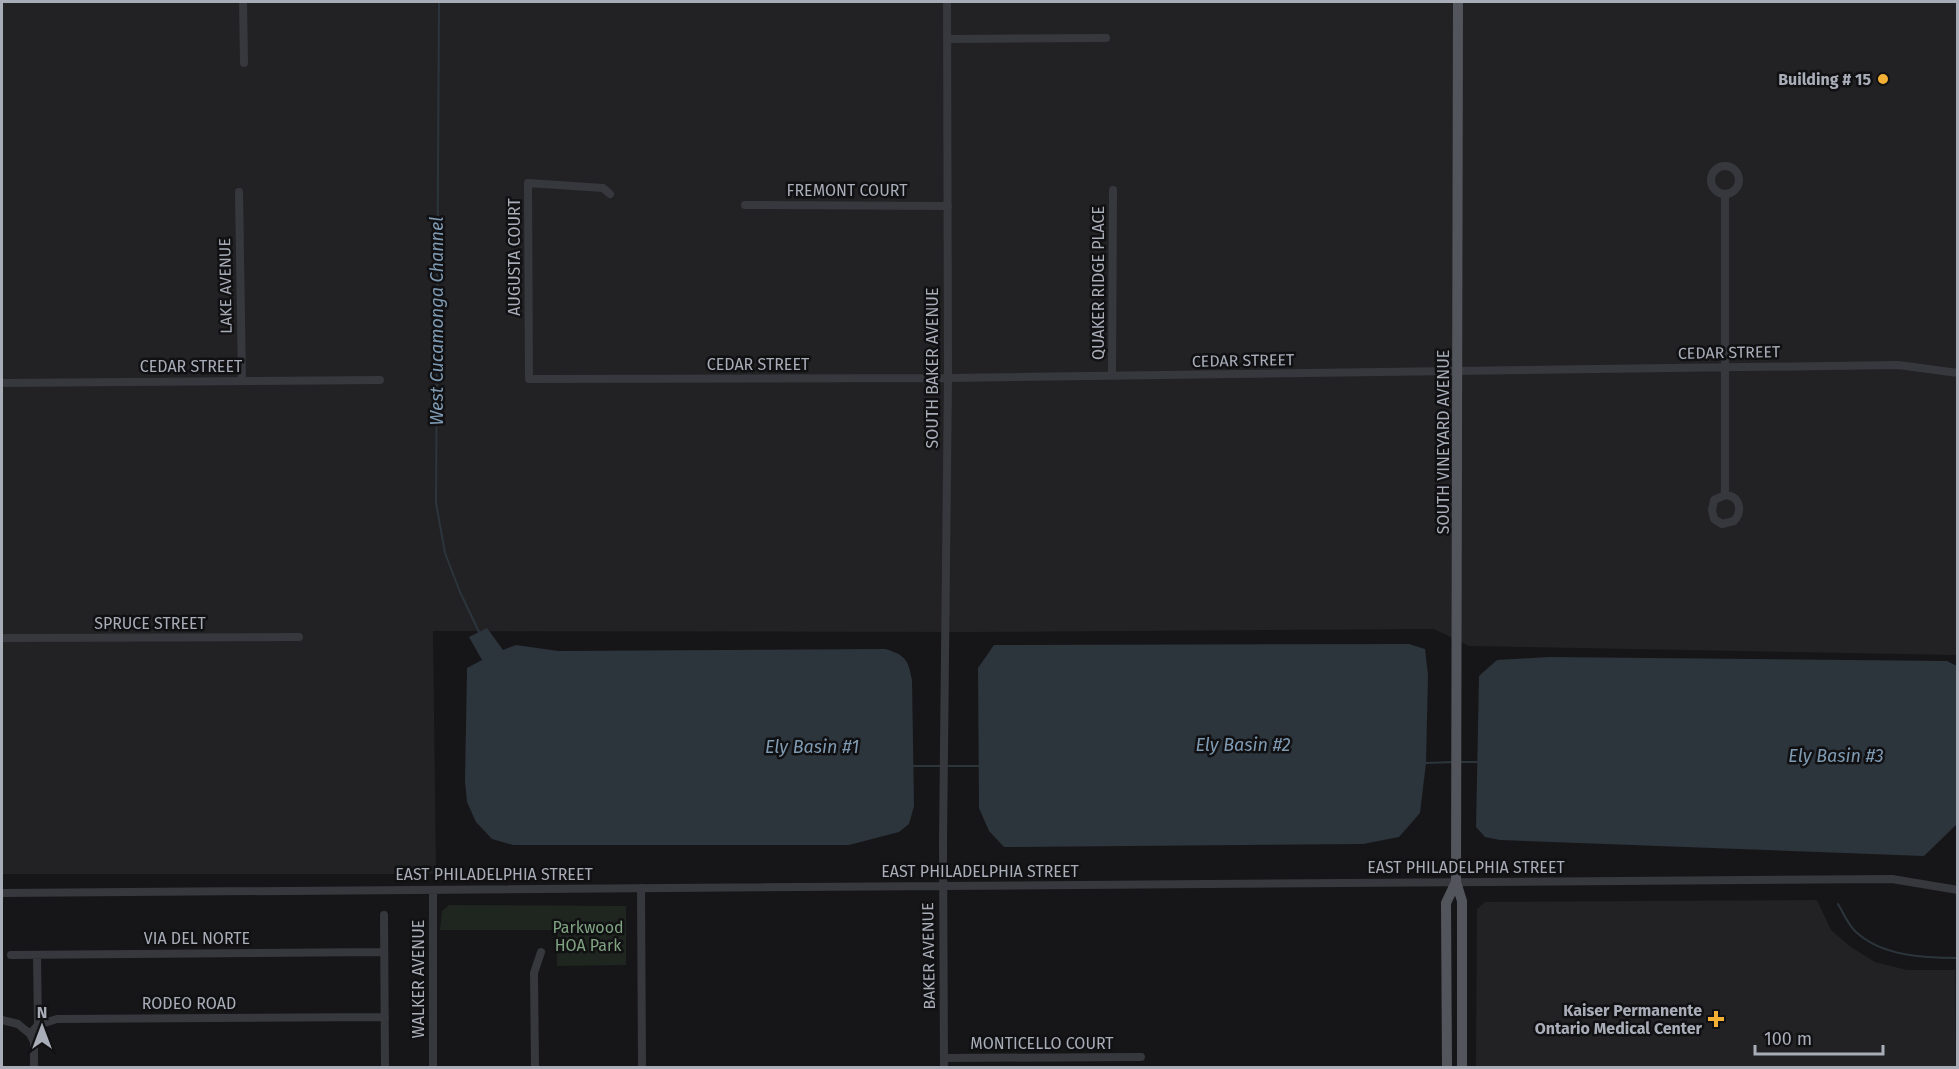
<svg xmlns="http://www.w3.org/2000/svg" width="1959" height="1069" font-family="'Fira Sans',sans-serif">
	<rect width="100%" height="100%" fill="#161618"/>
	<!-- built -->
	<path fill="#222225" d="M2,2H1957V655L1469,646L1434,629L967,632L433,631L436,874H2Z
		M1817,900L1831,930L1851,947L1875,962L1907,970H1955L1956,1067L1476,1068L1477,909L1485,902Z"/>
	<!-- green -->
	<path fill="#1e261f" d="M449,905L626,906V965L557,966V930H440L442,911Z"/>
	<!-- water -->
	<path fill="#2c353c" d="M487,628L503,650L516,645L558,651L885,649C906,655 908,660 912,680L914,806L909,824L899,832L849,845H513L492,839L476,822L467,802L465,781L467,668L482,660L469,637Z
		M1409,644L1425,649L1428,675L1426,763L1420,813L1399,837L1363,844L1004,847L989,831L979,808L978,668L994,645Z
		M1549,657L1947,661L1957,666V824L1924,856L1500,840L1485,837L1476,827L1479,676L1497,660Z"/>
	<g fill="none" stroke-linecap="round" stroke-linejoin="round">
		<!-- stream -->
		<path stroke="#2c353c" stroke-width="2" d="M439,2L436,503L445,553L460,592L479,632
			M1459,762H1477
			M1426,763L1453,762
			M913,766H941
			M946,766H979
			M1838,904C1843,912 1848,925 1856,932C1882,956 1923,958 1958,958"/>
		<!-- minor -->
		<path stroke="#37383d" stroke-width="8" d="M243,2L244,63
			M948,39L1106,38
			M1711 180a14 14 0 1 1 28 0a14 14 0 1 1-28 0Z
			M239,192L242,381
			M610,194L603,188L528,183L529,379L948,378L1898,365L1958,373
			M1725,194V495L1714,500L1712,510L1714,519L1722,524L1734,521C1743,511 1740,496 1725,495
			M745,205L948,206
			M1112,376L1113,190
			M2,383L380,380
			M2,638L299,637
			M641,888L642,1068
			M433,890V1068
			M2,893L1892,879L1958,890
			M384,915L385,1068
			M11,955L384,952
			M37,955L38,1025
			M2,1020L18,1024L30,1034
			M30,1034L38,1025L57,1019L385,1017
			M30,1034L34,1042V1068
			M944,1058L1141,1057
			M535,1068L534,973L541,952
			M944,1068L943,842L948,378L947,2"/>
		<!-- major -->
		<path stroke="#53555c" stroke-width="10" d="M1458,2L1456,882L1462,901V1068
			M1447,1068L1446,903L1456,882"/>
	</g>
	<!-- markers -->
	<g fill="#f2b134" stroke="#111113" stroke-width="2">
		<circle cx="1883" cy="79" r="6"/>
		<path d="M1713 1010h6v6h6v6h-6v6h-6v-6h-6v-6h6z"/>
	</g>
	<g text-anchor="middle" stroke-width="5" stroke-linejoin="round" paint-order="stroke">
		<!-- poi labels -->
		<g font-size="16" font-weight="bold" fill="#a8adb8" stroke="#111113" text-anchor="end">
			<text x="1871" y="85">Building # 15</text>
			<text x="1702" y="1016">Kaiser Permanente<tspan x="1702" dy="18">Ontario Medical Center</tspan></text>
		</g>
		<!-- street labels -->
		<g font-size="16" fill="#a8adb8" stroke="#111113">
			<text x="847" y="196">FREMONT COURT</text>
			<text transform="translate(514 257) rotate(-90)" y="6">AUGUSTA COURT</text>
			<text transform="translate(1098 283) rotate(-90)" y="6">QUAKER RIDGE PLACE</text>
			<text transform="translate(225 286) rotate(-91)" y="6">LAKE AVENUE</text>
			<text transform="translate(1729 352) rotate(-1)" y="6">CEDAR STREET</text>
			<text transform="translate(1243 360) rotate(-1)" y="6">CEDAR STREET</text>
			<text x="758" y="370">CEDAR STREET</text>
			<text x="191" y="372">CEDAR STREET</text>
			<text transform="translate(932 368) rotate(-90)" y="6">SOUTH BAKER AVENUE</text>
			<text transform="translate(1443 442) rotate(-90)" y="6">SOUTH VINEYARD AVENUE</text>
			<text x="150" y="629">SPRUCE STREET</text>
			<text x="1466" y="873">EAST PHILADELPHIA STREET</text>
			<text x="980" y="877">EAST PHILADELPHIA STREET</text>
			<text x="494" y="880">EAST PHILADELPHIA STREET</text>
			<text x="197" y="944">VIA DEL NORTE</text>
			<text transform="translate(928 956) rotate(-91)" y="6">BAKER AVENUE</text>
			<text transform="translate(418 979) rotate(-90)" y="6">WALKER AVENUE</text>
			<text x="189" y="1009">RODEO ROAD</text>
			<text x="1042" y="1049">MONTICELLO COURT</text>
		</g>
		<!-- park labels -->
		<g font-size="16" fill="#7fa381" stroke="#111113">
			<text x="588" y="933">Parkwood<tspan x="588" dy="18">HOA Park</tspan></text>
		</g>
		<!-- water labels -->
		<g font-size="18" font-style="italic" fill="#7f9bb3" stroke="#111113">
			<text transform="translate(437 321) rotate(-90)" y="6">West Cucamonga Channel</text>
			<text x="1243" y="751">Ely Basin #2</text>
			<text x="812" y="753">Ely Basin #1</text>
			<text x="1836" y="762">Ely Basin #3</text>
		</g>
	</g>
	<!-- border -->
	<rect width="1959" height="1069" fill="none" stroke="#a8adb8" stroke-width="6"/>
	<!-- north arrow -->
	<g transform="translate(42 1027)" stroke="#111113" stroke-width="4.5" paint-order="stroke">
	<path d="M0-4.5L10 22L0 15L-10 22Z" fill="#a8adb8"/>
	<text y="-9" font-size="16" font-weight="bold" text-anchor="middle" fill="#a8adb8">N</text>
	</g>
	<!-- scale -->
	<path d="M1755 1045v9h128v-9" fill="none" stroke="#a8adb8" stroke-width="3"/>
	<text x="1764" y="1045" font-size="18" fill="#a8adb8" stroke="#111113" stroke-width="4.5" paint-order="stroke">100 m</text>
</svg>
